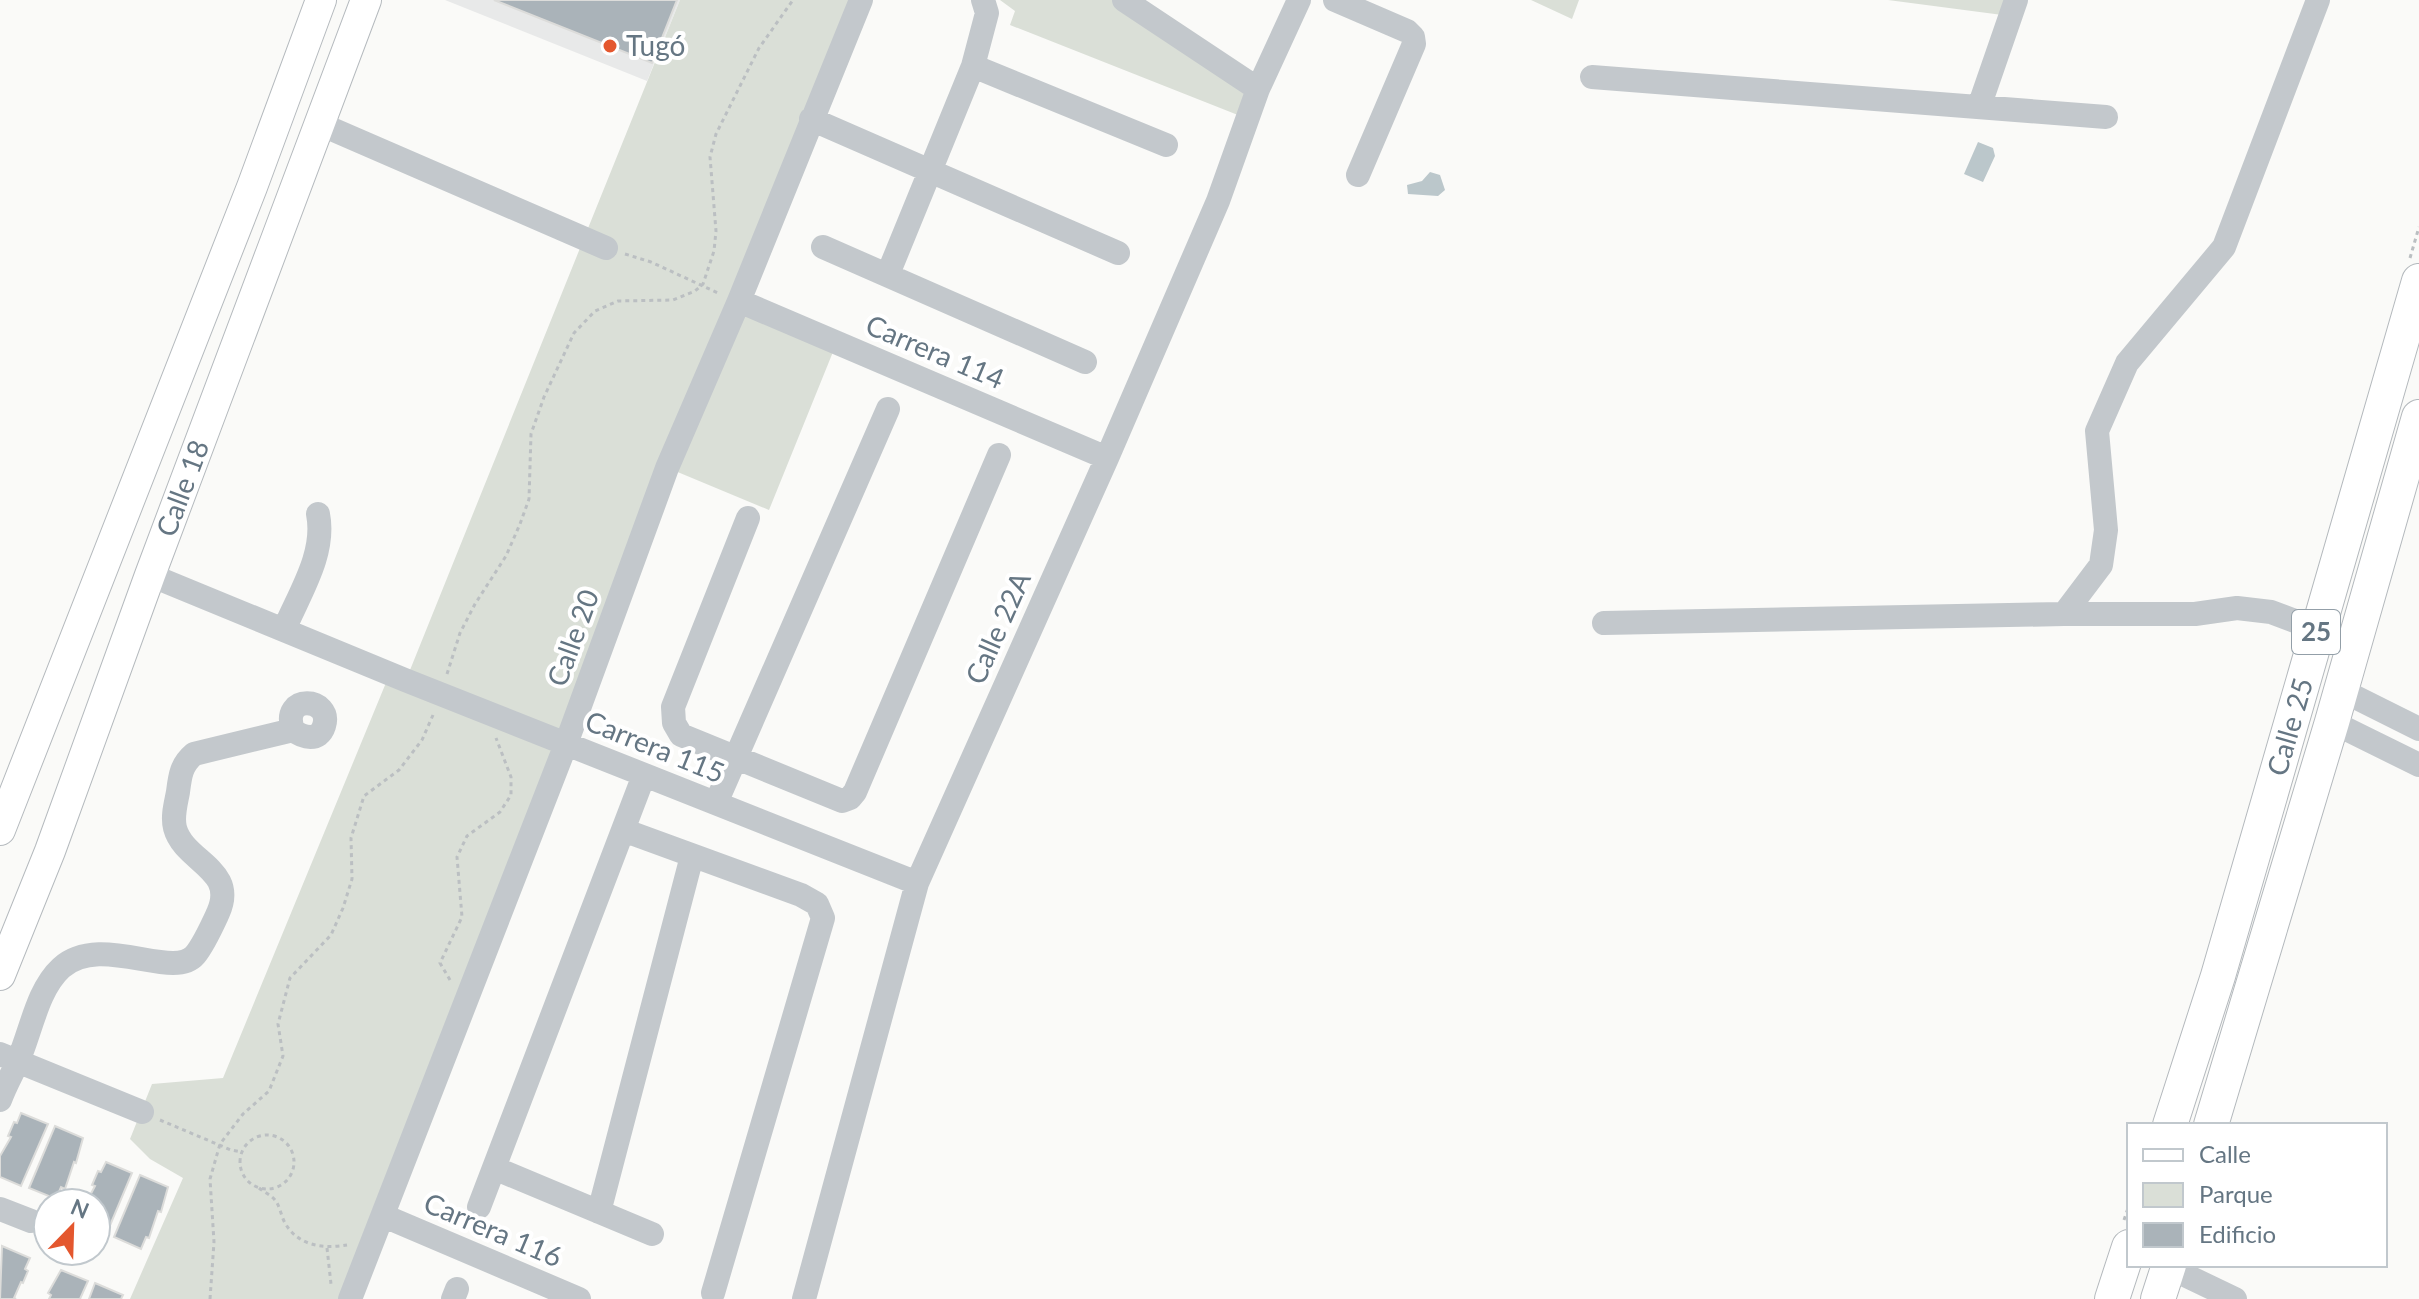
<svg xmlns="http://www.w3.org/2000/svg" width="2419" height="1299" font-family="Lato,sans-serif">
	<rect width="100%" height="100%" fill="#fafaf8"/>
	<!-- built -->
	<path fill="#e8e9e9" d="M445,0H680L647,81Z"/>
	<!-- green -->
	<path fill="#dadfd7" d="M680,0H861L739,301L837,342L769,510L668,468L350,1299H130L183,1178L150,1159L130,1139L152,1084L223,1078L390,673L406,680Z
		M1000,0H1124L1258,89L1248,119L1010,25L1015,11Z
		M1531,0H1579L1572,19Z
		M1888,0H2016L2010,16Z"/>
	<!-- water -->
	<path fill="#bbc7cb" d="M1978,142L1993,148L1995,156L1983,182L1964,174Z
		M1430,172L1440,175L1445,190L1438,196L1408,194L1407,185L1422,181Z"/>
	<!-- building -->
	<path fill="#aab3b9" stroke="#dcdcda" stroke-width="2" d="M494,0H677L652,63Z
		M21,1113L48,1124L21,1186L0,1177V1156L11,1137L8,1136L14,1122L17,1123Z
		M55,1126L83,1138L76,1163L74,1162L65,1189L61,1187L56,1199L29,1188Z
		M106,1162L132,1173L106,1235L96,1231V1203H86L95,1186L92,1185L98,1171L101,1172Z
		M140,1175L168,1187L161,1212L158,1211L149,1238L146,1237L141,1249L114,1237Z
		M2,1246L30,1258L25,1269L28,1271L23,1283L21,1282L14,1298L16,1299H0Z
		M61,1270L88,1281L80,1299H49L51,1295L48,1293Z
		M95,1283L123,1295L121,1299H89Z"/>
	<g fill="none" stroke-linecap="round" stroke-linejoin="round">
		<!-- major casing -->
		<g stroke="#b5babe" stroke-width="32">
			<g id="major">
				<path d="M0,830L252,187L321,0"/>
				<path id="s1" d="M0,975L50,851L150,575L366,0"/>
			</g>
		</g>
		<!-- highway casing -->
		<g stroke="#b4b9bd" stroke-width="36">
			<g id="highway">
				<path id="s2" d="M2170,1125L2218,976L2419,281"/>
				<path d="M2211,1125L2332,722L2419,417"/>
				<path d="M2112,1299L2129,1247"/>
				<path d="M2158,1299L2169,1265"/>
			</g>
		</g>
		<!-- path -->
		<path stroke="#bbbfc2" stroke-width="3" stroke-dasharray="4 4" stroke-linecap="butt" d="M625,254L651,262L718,293
			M2410,258L2419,227
			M447,674L460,633L475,604L506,556L520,524L529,499L531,434L544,397L574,333L595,311L618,301L673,300L695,291L703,284L714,251L716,231L710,157L716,134L759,48L793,0
			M450,980L440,963L462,917L457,857L467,836L500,812L511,795V777L496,738
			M160,1120L231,1150L242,1152
			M240 1162a27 27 0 1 1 54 0a27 27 0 1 1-54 0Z
			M259,1188C264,1192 271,1195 275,1200C280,1206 281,1216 285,1223C298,1246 323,1249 347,1245
			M2124,1220L2129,1205
			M327,1248L331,1284
			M210,1299L214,1242L210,1179L220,1144L243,1114L269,1091L283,1056L278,1024L290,978L331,935L343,908L352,879L351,838L364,796L399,770L422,740L433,715"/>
		<!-- minor -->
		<path stroke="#c3c8cc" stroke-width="24" d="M1124,0L1258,89
			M1335,0L1407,31L1413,37L1414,44L1358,175
			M973,66L1166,145
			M1592,77L2106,117
			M1979,107L2016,0
			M811,119L1118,253
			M320,124L606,248
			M823,247L1085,362
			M888,274L973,66L987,13L983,0
			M739,301L1107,458
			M748,518L673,707L674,723L681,735L842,801L850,798L855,792L999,455
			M150,575L405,680L917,883
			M2064,614L2101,565L2106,530L2097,431L2127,363L2224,247L2318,0
			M1604,623L2064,614H2195L2237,608L2271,612L2316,629
			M284,630C299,594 326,554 318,514
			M2341,690L2419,729
			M2332,722L2419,765
			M716,803L888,409
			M623,830L801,895L817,904L823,918L713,1293
			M0,1054L142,1112
			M0,1100C5,1086 12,1074 18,1061C31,1032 37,990 61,968C100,932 173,981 195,955C204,944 212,926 218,913C238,869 184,862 175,828C172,816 176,803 178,792C180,776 181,765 194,754L293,730C303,738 319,742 324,726C333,697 280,693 293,730
			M494,1168L652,1234
			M479,1207L644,775
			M0,1209L31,1221
			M599,1212L692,856
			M384,1216L579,1299
			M2168,1267L2235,1299
			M350,1299L566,744L667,468L739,301L861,0
			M453,1299L457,1289
			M804,1299L917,883L1107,458L1218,201L1258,89L1299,0"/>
		<!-- major -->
		<use href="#major" stroke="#fff" stroke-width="30"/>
		<!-- highway -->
		<use href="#highway" stroke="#fff" stroke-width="34"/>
	</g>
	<!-- markers -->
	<circle fill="#e4572e" stroke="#fff" stroke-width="3" cx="610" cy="46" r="8"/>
	<g text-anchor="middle" stroke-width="8" stroke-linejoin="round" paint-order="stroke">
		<!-- shield labels -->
		<rect fill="#fff" stroke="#939fa8" stroke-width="2" x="2292" y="610" width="48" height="44" rx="6"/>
		<g font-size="26" font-weight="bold" fill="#657683">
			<text x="2316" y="641">25</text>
		</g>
		<!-- poi labels -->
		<g font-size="28" fill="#657683" stroke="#fff" text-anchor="start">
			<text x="626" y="56">Tugó</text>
		</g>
		<!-- street labels -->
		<g font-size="28" fill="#657683" stroke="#fff">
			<text transform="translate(935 352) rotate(23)" y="10">Carrera 114</text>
			<text dy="10" stroke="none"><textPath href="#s1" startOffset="520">Calle 18</textPath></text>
			<text transform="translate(998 628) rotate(-66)" y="10">Calle 22A</text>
			<text transform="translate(573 638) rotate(-70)" y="10">Calle 20</text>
			<text dy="10" stroke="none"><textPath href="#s2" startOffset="416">Calle 25</textPath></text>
			<text transform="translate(655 747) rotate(22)" y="10">Carrera 115</text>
			<text transform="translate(493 1230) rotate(23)" y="10">Carrera 116</text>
		</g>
	</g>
	<!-- legend -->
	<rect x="2127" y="1123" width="260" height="144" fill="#ffffff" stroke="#c1c8cd" stroke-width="2"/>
	<rect x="2143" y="1149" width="40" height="12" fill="#ffffff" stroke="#c1c8cd" stroke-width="2"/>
	<text x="2199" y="1163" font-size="24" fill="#657683">Calle</text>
	<rect x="2143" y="1183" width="40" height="24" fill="#dadfd7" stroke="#c1c8cd" stroke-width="2"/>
	<text x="2199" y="1203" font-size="24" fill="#657683">Parque</text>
	<rect x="2143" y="1223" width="40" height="24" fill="#aab3b9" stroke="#c1c8cd" stroke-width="2"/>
	<text x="2199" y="1243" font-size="24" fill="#657683">Edificio</text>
	<!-- north arrow -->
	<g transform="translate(72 1227) rotate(23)"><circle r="38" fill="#ffffff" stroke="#c1c8cd" stroke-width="2"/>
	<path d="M0-6L14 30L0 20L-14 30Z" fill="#e4572e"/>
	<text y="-12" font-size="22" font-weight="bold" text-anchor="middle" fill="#657683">N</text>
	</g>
</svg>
